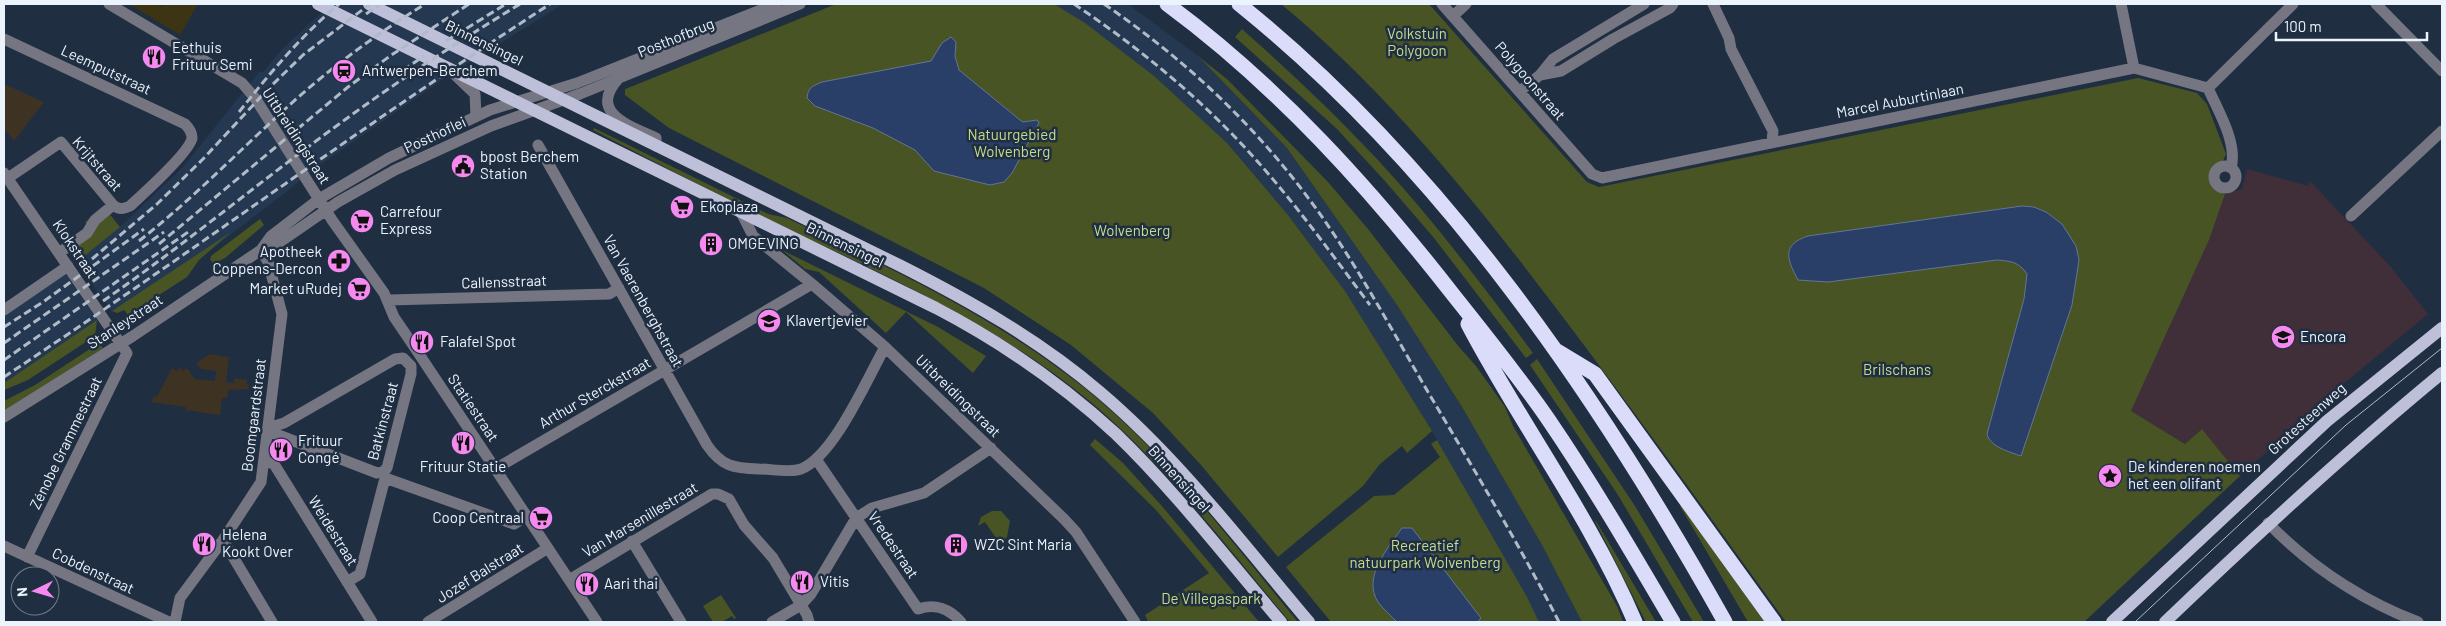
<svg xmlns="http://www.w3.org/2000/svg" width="2446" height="626" font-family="Barlow,sans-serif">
	<rect width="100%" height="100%" fill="#1f2e41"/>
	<!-- built -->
	<path fill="#253851" d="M331,4H563L442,80L327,160L193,264L119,313L111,311L77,262L124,223L182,168L260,71L263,72L283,48Z
		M1054,4H1128L1198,56L1287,148L1397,305L1462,407L1542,545L1582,622H1539L1437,440L1345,291L1288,215L1227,143Z
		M64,271L97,320L4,383V313Z"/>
	<!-- industrial -->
	<path fill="#3e3323" d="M4,84L44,102L14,141L4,128Z
		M210,354L229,357L226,382L234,383L235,378L247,380L246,384H249L248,389L228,390L227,398H222L220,415L186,410V407L151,402L154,396L157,397L172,368L177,371L180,367L183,371L187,368L195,379L215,381L216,371L201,369L196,363Z"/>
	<!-- education -->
	<path fill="#402f38" d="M2247,169L2308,186L2310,181L2390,266L2428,314L2330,395L2240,476L2202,429L2185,444L2131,411L2209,240L2225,194L2242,189Z"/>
	<!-- green -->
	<path fill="#485424" d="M836,4H1054L1085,23L1154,76L1227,143L1288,215L1345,291L1432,431L1407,453L1402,446L1380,464L1363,486L1278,557L1201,465L1153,413L1071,345L984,288L669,128L625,95V89L628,88Z
		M1281,4H1429L1587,182L1599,187L2138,78L2197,93L2207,104L2226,154L2223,161L2213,167L2209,180L2215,190L2225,194L2209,240L2131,411L2185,444L2202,429L2240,476L2084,622H1786C1709,516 1633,409 1553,304C1471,196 1386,91 1281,4Z
		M1242,29C1288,70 1333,112 1376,158C1433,219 1483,286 1533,353L1526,358L1434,238L1384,180L1337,129L1235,37Z
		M1198,56L1228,80L1328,182L1368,229L1459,347L1476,366L1505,407L1513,426L1617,606L1623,622H1582L1542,545L1462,407L1397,305L1287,148Z
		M594,128L768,214L787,218C889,268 992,315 1082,386C1166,453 1230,540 1298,622H1290C1227,547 1167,467 1092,403C1005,331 904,284 803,236C732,202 662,166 593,130Z
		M104,207L120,227L77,262L65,243L88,226L85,222Z
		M260,219L264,225L225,258L213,264L210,259L211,256Z
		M231,232L199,260L187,277L128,315L124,310L117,313L112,311Z
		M782,250L938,327L986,356L973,373L906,312L886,333L819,272L805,269Z
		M97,320L95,336L28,380L4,390V383Z
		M99,343L103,348L4,411V401L35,385Z
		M1537,359L1635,506L1704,622H1693L1618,495L1530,365Z
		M1095,439L1123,463L1161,505L1259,622H1148L1145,615L1209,573L1156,510L1090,445Z
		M1437,440L1527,597L1539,622H1331L1286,567L1374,496L1394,495L1440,457L1431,444Z
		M1684,504L1770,622H1748L1680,506Z
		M992,511H1001L1010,521L1007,537L1000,544L985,522L978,526L981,517Z
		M1595,521H1596L1656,622H1646Z
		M721,595L736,618L734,619L732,616L722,622H713L703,606Z"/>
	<!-- sand -->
	<path fill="#3d3414" d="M129,4H153L164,7L159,4H198L180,35Z"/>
	<!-- water -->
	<path fill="#2a3f68" stroke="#647595" d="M951,37L956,42L955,56L959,70L1020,120L1023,122L1037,120L1039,123L1012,173L1004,182L990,185L934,171L915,150L873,128L815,106L807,98C808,87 813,86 822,82L931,61L942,43Z
		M2022,206L2034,207L2046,212L2062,224L2076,246L2079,260L2072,305L2021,456C2010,452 1990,447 1987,434L2024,299L2027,274C2019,262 2011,261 1997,260L1828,282L1798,280C1787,259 1781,245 1808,236Z
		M1402,528H1412L1481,618L1477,622H1397C1391,616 1383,609 1378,602C1362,577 1388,548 1402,528Z"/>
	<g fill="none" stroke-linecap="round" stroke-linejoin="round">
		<!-- minor -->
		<path stroke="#767682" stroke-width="11" d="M109,4L242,83L255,98L332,220L384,293L394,317L415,348L597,622
			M1442,4L1592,174L1602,178L2134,68L2208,88
			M1713,4L1729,38L1731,49L1773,131L1772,142
			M2121,4L2134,68
			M2376,4L2442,71
			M1453,16L1466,4
			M4,39L185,124C189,128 192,133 192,138C190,152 142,195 130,206C123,209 119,210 113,205L61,142L8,178
			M453,73L475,94L476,117
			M1540,75L1561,71L1613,39L1670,8L1673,4
			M619,78C587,113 630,126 656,138V146
			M2208,88L2293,4
			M2208,88C2218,111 2238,143 2231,168
			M1520,91L1540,75L1553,59L1644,4
			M538,145L707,445C722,467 734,468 759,469C772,469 790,473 801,469C834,456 867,379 885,347
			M2214 177a11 11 0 1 1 22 0a11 11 0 1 1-22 0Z
			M4,173L127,353L27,557
			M741,212L753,236L812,284L885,347L1064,519L1076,532L1135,622
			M2351,216L2442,131
			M261,250L271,236L319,199L389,158L490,110L577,83L776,4
			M59,253L87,233L95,220L113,205
			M389,300L609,294L619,288
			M4,310L68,266
			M4,417L133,336L261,250L277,244L338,202L395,170L491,126L580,94L800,4
			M268,431L377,473L383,472L387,468L411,374V366L403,358L395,359L284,423L268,428
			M816,459L918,609C935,603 950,609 961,622
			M264,461L274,464L372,622
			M495,469L812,284
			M2268,523C2311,567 2361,600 2418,622
			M223,540L272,622
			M632,541L681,622
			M4,546L169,622
			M569,580L712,494H718L729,499L744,525L773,558L807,615L809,622
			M347,582L360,574L384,482L388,479L514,524L527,516
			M175,622L180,598L223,540L261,482L282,314L268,262L261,250
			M428,622L548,548
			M772,622L801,605L811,594L856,518L872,508L924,493L991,448"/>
		<!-- major -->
		<path stroke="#bebfd8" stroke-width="12" d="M318,4L936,308C1001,342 1062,384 1116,434C1176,492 1227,559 1281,622
			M369,4L901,266C972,302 1039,340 1100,392C1179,459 1242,543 1309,622
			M2112,622L2327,421L2442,328
			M2165,622C2255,536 2346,452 2442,373"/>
		<!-- highway -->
		<path stroke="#dbdcfa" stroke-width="15" d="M1167,4C1278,86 1370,188 1455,297C1487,337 1519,377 1548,419C1593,485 1633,554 1673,622
			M1239,4C1443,168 1598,395 1725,622
			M1468,324C1521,425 1590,516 1635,622
			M1557,351L1595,374L1774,622"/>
		<!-- tram -->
		<path stroke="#b1bbc8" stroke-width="1" d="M2135,622L2346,425L2442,348"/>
		<!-- rail -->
		<path stroke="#b1bbc8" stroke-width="3" stroke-dasharray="8 4" stroke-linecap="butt" d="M1074,4C1141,49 1204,101 1258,162C1298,207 1333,256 1370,305
			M1104,4C1183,58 1252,122 1309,199C1354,259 1390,327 1428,392C1473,468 1519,544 1559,622
			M366,14L380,4
			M446,41L506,4
			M393,77L424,56
			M239,112C270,73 301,36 339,4
			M139,241C190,201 235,155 283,111C326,71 375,35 425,4
			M159,244L348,87L390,56L469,4
			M92,259L157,204L203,159L268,89L303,55L370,4
			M103,301C187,243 264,178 346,119C402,78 461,40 520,4
			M4,327L43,302L144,229
			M4,343L164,232
			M4,360L191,230
			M4,377C188,255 365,124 550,4"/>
	</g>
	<!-- icons -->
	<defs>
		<g id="restaurant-disc" transform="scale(1.25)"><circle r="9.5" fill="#f589ef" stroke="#1f2e41"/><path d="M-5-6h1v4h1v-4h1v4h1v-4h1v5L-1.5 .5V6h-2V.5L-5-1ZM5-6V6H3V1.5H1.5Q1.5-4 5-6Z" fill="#111"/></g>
		<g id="station-disc" transform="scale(1.25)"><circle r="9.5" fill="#f589ef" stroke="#1f2e41"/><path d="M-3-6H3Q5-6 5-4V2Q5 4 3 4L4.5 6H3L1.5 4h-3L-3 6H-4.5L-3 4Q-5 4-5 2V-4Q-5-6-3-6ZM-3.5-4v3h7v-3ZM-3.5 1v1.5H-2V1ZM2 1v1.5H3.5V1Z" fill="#111"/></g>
		<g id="civic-disc" transform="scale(1.25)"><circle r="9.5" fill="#f589ef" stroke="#1f2e41"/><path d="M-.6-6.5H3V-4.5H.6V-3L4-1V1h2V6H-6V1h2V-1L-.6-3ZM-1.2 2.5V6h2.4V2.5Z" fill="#111"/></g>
		<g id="supermarket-disc" transform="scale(1.25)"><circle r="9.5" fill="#f589ef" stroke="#1f2e41"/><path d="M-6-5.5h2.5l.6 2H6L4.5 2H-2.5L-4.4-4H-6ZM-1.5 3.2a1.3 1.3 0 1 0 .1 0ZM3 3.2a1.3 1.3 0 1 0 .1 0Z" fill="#111"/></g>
		<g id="building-disc" transform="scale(1.25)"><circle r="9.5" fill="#f589ef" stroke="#1f2e41"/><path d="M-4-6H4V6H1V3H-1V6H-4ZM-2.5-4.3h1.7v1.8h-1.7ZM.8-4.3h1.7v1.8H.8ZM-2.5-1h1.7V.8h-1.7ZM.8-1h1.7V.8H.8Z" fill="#111"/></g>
		<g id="pharmacy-disc" transform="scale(1.25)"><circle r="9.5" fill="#f589ef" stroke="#1f2e41"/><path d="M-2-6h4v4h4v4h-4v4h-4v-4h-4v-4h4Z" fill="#111"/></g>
		<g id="school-disc" transform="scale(1.25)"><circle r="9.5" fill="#f589ef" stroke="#1f2e41"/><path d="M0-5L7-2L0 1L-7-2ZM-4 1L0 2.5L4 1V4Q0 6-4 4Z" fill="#111"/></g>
		<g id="sight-disc" transform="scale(1.25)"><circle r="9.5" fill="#f589ef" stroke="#1f2e41"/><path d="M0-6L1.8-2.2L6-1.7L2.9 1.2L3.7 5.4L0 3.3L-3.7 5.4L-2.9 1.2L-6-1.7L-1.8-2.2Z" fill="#111"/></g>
	</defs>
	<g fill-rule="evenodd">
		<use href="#restaurant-disc" x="154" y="57"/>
		<use href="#station-disc" x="344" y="71"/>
		<use href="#civic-disc" x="463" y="166"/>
		<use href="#supermarket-disc" x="682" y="207"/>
		<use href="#supermarket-disc" x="362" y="221"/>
		<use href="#building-disc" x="711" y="244"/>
		<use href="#pharmacy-disc" x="339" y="261"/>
		<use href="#supermarket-disc" x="359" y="289"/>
		<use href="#school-disc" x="769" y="321"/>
		<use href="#school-disc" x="2283" y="337"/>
		<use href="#restaurant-disc" x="422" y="342"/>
		<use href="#restaurant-disc" x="463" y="443"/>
		<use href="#restaurant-disc" x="281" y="450"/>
		<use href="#sight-disc" x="2110" y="476"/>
		<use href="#supermarket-disc" x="541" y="518"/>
		<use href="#restaurant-disc" x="204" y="544"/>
		<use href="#building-disc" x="956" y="545"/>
		<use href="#restaurant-disc" x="802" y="582"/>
		<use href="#restaurant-disc" x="587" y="584"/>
	</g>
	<g text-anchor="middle" stroke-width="5" stroke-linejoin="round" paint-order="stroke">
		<!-- park labels -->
		<g font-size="15" fill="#c6dc8c" stroke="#1f2e41">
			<text x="1417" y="39">Volkstuin<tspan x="1417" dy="17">Polygoon</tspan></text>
			<text x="1012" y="140">Natuurgebied<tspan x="1012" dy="17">Wolvenberg</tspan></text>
			<text x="1132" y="236">Wolvenberg</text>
			<text x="1897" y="375">Brilschans</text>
			<text x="1425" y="551">Recreatief<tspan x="1425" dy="17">natuurpark Wolvenberg</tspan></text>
			<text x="1211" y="604">De Villegaspark</text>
		</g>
		<!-- street labels -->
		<g font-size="15" fill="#ebf3fd" stroke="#1f2e41">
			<text transform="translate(676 38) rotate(-22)" y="5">Posthofbrug</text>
			<text transform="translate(484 43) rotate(26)" y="5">Binnensingel</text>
			<text transform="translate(106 70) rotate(25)" y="5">Leemputstraat</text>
			<text transform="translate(1530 81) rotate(49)" y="5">Polygoonstraat</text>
			<text transform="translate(1900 101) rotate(-11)" y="5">Marcel Auburtinlaan</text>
			<text transform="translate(435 135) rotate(-25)" y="5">Posthoflei</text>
			<text transform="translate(296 136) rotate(57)" y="5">Uitbreidingstraat</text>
			<text transform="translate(97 164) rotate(49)" y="5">Krijtstraat</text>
			<text transform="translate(845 245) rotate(26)" y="5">Binnensingel</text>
			<text transform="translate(75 249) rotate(56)" y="5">Klokstraat</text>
			<text transform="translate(504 282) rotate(-2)" y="5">Callensstraat</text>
			<text transform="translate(643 301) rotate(61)" y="5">Van Vaerenberghstraat</text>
			<text transform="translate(125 322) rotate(-33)" y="5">Stanleystraat</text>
			<text transform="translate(595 393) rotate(-30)" y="5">Arthur Sterckstraat</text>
			<text transform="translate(958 396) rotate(44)" y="5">Uitbreidingstraat</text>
			<text transform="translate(473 408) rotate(56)" y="5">Statiestraat</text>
			<text transform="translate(254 415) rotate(-83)" y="5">Boomgaardstraat</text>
			<text transform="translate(2307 419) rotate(-42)" y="5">Grotesteenweg</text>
			<text transform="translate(383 421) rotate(-75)" y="5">Batkinstraat</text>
			<text transform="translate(66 443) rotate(-64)" y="5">Zénobe Grammestraat</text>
			<text transform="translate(1179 479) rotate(48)" y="5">Binnensingel</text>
			<text transform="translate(640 520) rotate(-31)" y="5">Van Marsenillestraat</text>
			<text transform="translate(333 531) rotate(58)" y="5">Weidestraat</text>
			<text transform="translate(893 545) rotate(56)" y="5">Vredestraat</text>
			<text transform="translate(93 571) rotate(25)" y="5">Cobdenstraat</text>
			<text transform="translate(480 573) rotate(-32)" y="5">Jozef Balstraat</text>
		</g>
		<!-- poi labels -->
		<g font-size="15" fill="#ebf3fd" stroke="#1f2e41" text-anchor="start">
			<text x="172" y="53">Eethuis<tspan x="172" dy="17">Frituur Semi</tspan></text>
			<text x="362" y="76">Antwerpen-Berchem</text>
			<text x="480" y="162">bpost Berchem<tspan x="480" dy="17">Station</tspan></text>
			<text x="700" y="212">Ekoplaza</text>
			<text x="380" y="217">Carrefour<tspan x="380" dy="17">Express</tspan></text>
			<text x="728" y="249">OMGEVING</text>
			<text x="322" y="257" text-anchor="end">Apotheek<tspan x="322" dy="17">Coppens-Dercon</tspan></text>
			<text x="342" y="294" text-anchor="end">Market uRudej</text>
			<text x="786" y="326">Klavertjevier</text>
			<text x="2300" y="342">Encora</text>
			<text x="440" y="347">Falafel Spot</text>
			<text x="298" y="446">Frituur<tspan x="298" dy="17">Congé</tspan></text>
			<text x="463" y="472" text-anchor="middle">Frituur Statie</text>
			<text x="2128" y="472">De kinderen noemen<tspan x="2128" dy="17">het een olifant</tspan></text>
			<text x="524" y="523" text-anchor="end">Coop Centraal</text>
			<text x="222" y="540">Helena<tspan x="222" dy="17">Kookt Over</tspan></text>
			<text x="974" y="550">WZC Sint Maria</text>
			<text x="820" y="587">Vitis</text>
			<text x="604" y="589">Aari thai</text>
		</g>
	</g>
	<!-- border -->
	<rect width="2446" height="626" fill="none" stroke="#ebf3fd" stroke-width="10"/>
	<!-- north arrow -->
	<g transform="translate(35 591) rotate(265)"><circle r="24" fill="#1f2e41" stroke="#717d8c"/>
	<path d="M0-4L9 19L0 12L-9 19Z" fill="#f589ef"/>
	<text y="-8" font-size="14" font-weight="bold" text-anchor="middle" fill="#ebf3fd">N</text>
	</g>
	<!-- scale -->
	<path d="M2276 32v8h151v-8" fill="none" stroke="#ebf3fd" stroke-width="2.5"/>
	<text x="2284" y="32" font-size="15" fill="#ebf3fd" stroke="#1f2e41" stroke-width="4" paint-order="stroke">100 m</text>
</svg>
